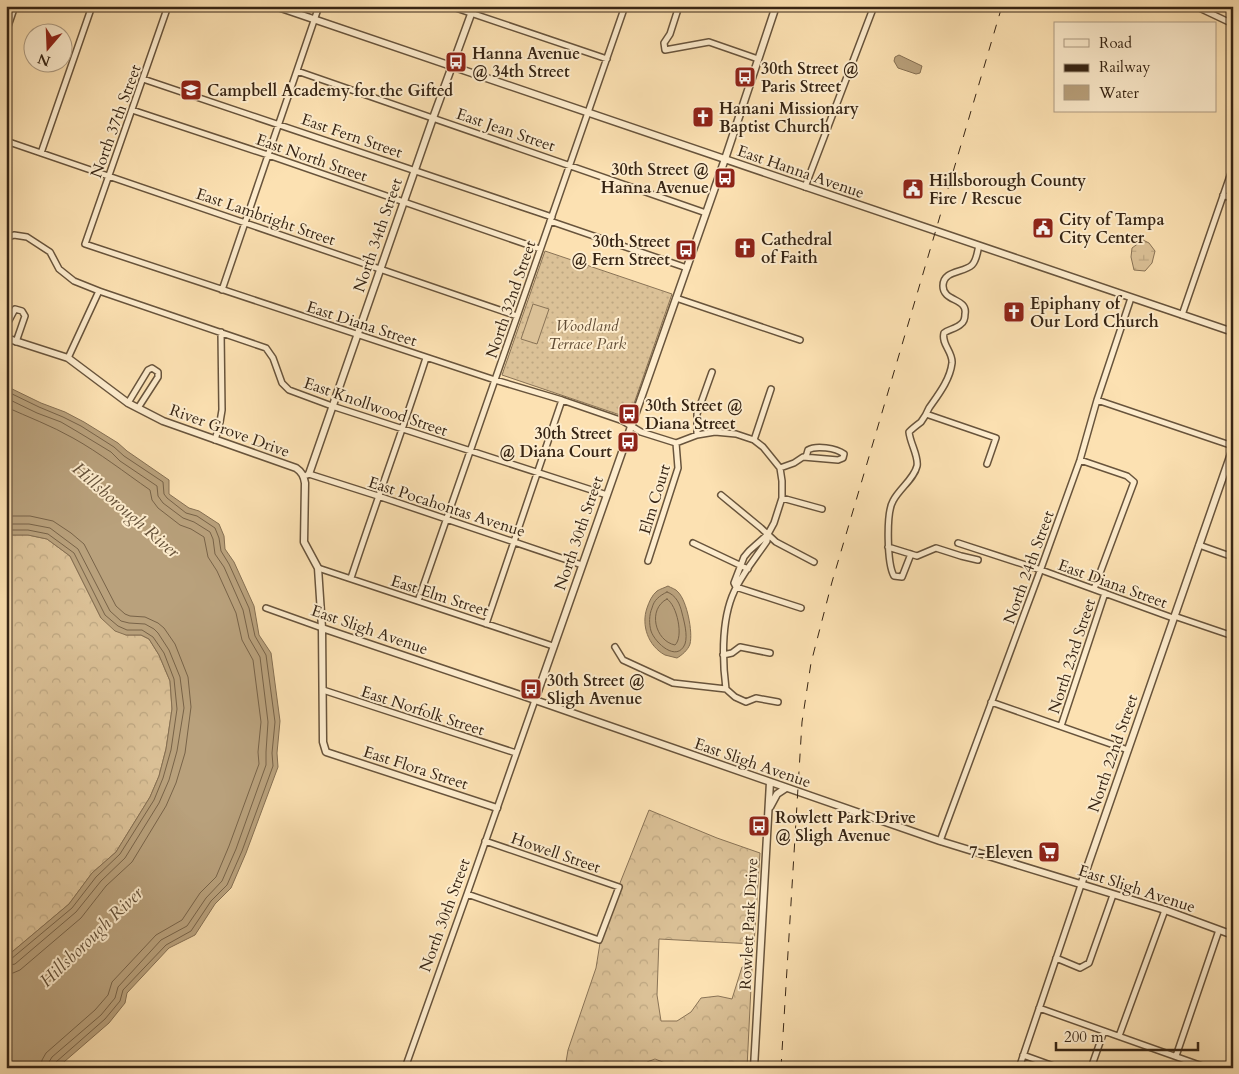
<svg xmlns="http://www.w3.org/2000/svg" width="1239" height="1074" font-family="Cardo,serif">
	<defs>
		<pattern id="grass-dots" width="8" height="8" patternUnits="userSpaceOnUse" patternTransform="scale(1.25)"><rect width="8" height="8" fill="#dbc197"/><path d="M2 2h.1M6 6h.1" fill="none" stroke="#bda681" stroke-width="1.8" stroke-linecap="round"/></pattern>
		<pattern id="forest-crowns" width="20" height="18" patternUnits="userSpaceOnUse" patternTransform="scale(1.25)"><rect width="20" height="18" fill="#dbc197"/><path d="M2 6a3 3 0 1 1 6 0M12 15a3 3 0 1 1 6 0" fill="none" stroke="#bda681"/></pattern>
		<pattern id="wetland-marsh" width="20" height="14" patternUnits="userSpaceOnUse" patternTransform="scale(1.25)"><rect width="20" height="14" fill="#dbc197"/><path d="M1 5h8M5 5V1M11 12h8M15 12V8" fill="none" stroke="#bda681"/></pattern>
	</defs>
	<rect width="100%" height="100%" fill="#fce1b2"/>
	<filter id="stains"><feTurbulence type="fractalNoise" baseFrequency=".004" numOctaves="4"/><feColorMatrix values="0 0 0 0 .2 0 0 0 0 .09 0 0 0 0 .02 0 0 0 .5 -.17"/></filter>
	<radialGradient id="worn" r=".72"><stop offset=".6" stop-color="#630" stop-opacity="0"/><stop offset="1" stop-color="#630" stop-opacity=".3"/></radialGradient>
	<!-- grass -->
	<path fill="url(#grass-dots)" stroke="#897356" d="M545,251L672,294L629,418L502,375Z"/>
	<!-- forest -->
	<path fill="url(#forest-crowns)" stroke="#897356" d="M6,535H28L47,539L70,556L101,618L126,635H141L149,639L159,655L170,681L172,709L166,749L159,776L150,797L116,852L92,873L69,904L6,957Z
		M649,810L717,838L760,853L754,944L659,939L657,995L661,1021H677L691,1012L701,998L718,996L732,999L742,967H752L747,1068H678L655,1059L647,1062L644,1068H565L568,1050L596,968L600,943H601L622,885L619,884L620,883Z"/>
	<!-- wetland -->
	<path fill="url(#wetland-marsh)" stroke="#897356" d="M1143,240L1149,243L1155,251L1152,263L1145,271L1134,270L1131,257L1132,248Z"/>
	<!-- pitch -->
	<path fill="#dbc197" stroke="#897356" d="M533,304L549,309L537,344L521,339Z"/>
	<!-- water -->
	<path fill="#b9a17c" stroke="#856f52" d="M899,55L922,66L920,73L916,74L898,68L894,61L895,57Z
		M6,386L41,403L65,412L84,422L118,443L127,451L169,480V494L189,508L199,511L219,524L224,536L225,549L234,562L254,606L259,635L271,653L280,721L277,753L278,767L246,853L231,888L215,904L195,935L169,948L127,993L125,1003L109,1023L57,1068H6V957L69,904L92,873L116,852L150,797L159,776L166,749L172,709L170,681L159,655L149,639L141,635H126L115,631L101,618L70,556L47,539L28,535H6Z
		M668,586C671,588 676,589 678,592C687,601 693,632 690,644C688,650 682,655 677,658C673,657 669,656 665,655C648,646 641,625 647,608C649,602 652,595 657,591C660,589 664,588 668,586Z"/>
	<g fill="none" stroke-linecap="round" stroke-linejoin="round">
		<!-- shore -->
		<path stroke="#786348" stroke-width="1" d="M6,391L39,407L63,417L81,426L114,447L124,456L163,482L164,494L167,498L186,513L197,516L215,528L219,538L221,551L229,564L249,608L255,636L266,655L275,722L272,753L273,766L242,851L227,885L211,901L191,931L166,945L123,990L120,1001L105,1019L56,1062L55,1068
			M6,398L37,413L61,422L78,432L111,452L120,461L157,486L158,496L163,503L183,518L194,522L210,532L213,539L215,554L224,567L243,610L249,638L260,657L268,722L266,752V765L236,849L222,881L206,898L187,926L161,940L118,987L115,998L101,1015L52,1057L49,1062L48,1068
			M6,407C28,417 52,426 73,438C100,453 124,472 150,490L152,500L158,508L180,525L191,529L204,537L208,557L217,571L236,613L242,640L253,660L261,722L258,752L259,764L229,846L216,877L200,893L182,920L156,935L112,982L108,995L95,1010L46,1053L42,1060L41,1068
			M6,516H30L53,521L71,533L84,544L116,606L125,614L130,616L145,617L158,623L164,628L175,644L188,677L191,707L185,753L176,783L166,806L132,862L106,886L81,918L20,970L13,973L6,974
			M6,524H29L50,528L78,549L110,611L121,621L129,623L145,624L154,629L158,633L169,650L180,677L184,708L177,751L169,780L159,803L125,858L101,881L76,912L15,964L6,966
			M6,530H28L48,534L74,553L105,615L118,626L127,630H142L153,637L164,653L174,679L177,709L171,750L163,778L154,800L120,854L96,877L72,908L11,959L6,960
			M667,592C676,595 680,604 682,613C684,621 688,635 685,644C677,663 655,643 651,631C649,624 649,615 652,608C654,600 659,596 667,592Z
			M667,599C677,605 684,637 675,645C655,641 647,609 667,599Z"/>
		<!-- minor casing -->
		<g stroke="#68543c" stroke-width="8">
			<path id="minor" d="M168,6L85,244L495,380L562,400L623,421L641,432L676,443L697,435L715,432L736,434L754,440L763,447L780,468L782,481V498L774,523L768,534L767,541C757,556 745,570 737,586C721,614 722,658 726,689
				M450,6L607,59
				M679,6L670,34L664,43L665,50L709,42L758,59
				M1195,6L1233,24
				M6,32L15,6
				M297,71L706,213
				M143,79L552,217
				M132,110L268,155L540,249
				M6,141L517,316
				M41,153L92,6
				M805,187L874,6
				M1223,195L1233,199
				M550,221L687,268
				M6,238L14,235L27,237L50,252L59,269L74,281L99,291L266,348L273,358L282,383L289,390L332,406L607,495
				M222,290L319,6
				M676,298L800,340
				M1182,315L1233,167
				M6,326L15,309L22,311L25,316L16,342
				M68,358L99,291
				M1097,400L1233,446
				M128,403L148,370L152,368L158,372V377L138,408
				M926,414L996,438L987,464
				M697,435V414L712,372
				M215,440L220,422L222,410L221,332
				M754,440L771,389
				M1080,460L1127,476L1134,482L1094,589
				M780,468L794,463L803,457L838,460L843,458L844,454C836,448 816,445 808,450L806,457
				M307,475L309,474L378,496L582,565
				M721,495L761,528L776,542L814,562
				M782,498L822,509
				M693,543L748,569
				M958,543L1041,570L1173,618
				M1199,545L1233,557
				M888,547L917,556L936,548L961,556L978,560
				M911,554L902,577L894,576C887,564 886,513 893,501C899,489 914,479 917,466C919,457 910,443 909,432C913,428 917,425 921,422C924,418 927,413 929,408C938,395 950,380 952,363C953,352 941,344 944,333C949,329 956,329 961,324C964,322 965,318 965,314C968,298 943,302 943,286C943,270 964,273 972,265C977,260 977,252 979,246
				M648,561L678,468L676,443
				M318,568L553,646
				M351,578C375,505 402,432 426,358
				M736,587L801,608
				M736,587L734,583L744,557L749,551L768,534
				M418,601L625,6
				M266,608L322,628
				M1174,616L1233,636
				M486,624L562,400
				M615,647L623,660L673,683L726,689
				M723,655L732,653L740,647L770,653
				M726,689L735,697L746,702L756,698L778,702
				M323,690L516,753
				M991,702L1128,750
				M1061,726L1105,593
				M940,841L1039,574L1080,460L1097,400L1131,298
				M467,894L599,940L619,887L485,841
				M1056,958L1080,968L1089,963L1113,895
				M1039,1008L1208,1068
				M1119,1036L1165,910
				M1023,1055L1059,1068
				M1176,1056L1219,930
				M405,1068L467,894L535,700
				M1019,1068L1081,885
				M1091,1068L1104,1031"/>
		</g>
		<!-- tertiary casing -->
		<g stroke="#68543c" stroke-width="9">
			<path id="tertiary" d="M275,6L1233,332
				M6,338L68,358L128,403L163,421L296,468C302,472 304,476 305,483L304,542L318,568L322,628L323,742L326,752L497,808
				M309,474L433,118L474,6
				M322,628L535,700L940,841L1165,910L1233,935
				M535,700L725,159L776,6
				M770,807L777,794L786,788
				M1081,885L1233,448
				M754,1068L770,782"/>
		</g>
		<!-- minor -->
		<use href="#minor" stroke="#fdeccd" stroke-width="5"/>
		<!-- tertiary -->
		<use href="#tertiary" stroke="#fdeccd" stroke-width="6"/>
		<!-- rail -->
		<path stroke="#372514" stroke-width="1" stroke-dasharray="9 9" stroke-linecap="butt" d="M781,1068L802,722L811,663L832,582L1002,6"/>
	</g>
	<!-- icons -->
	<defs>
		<g id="bus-square" transform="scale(1.125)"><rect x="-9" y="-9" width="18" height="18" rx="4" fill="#8f2418" stroke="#fdeccd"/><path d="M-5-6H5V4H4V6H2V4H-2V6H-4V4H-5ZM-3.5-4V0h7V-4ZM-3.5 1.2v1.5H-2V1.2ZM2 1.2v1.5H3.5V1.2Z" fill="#fff"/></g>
		<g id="school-square" transform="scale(1.125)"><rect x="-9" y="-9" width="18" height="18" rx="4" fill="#8f2418" stroke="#fdeccd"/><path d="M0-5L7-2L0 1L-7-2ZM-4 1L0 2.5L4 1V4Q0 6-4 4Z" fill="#fff"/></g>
		<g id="church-square" transform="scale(1.125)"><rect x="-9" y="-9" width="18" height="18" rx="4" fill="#8f2418" stroke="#fdeccd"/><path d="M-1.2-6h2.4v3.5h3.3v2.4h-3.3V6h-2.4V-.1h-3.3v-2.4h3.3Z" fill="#fff"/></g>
		<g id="civic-square" transform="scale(1.125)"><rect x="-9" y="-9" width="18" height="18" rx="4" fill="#8f2418" stroke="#fdeccd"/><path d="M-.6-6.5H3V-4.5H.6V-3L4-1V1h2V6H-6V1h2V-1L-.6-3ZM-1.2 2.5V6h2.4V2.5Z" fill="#fff"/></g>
		<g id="supermarket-square" transform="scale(1.125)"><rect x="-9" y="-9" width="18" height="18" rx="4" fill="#8f2418" stroke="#fdeccd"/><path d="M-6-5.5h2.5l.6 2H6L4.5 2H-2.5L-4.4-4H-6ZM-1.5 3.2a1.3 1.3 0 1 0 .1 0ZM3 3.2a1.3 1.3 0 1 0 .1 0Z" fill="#fff"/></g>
	</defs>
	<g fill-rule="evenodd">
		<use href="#bus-square" x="456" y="62"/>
		<use href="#bus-square" x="745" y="77"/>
		<use href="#school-square" x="191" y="90"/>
		<use href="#church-square" x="703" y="117"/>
		<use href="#bus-square" x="725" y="178"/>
		<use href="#civic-square" x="913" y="189"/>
		<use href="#civic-square" x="1043" y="228"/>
		<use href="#church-square" x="745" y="248"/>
		<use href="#bus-square" x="686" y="250"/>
		<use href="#church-square" x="1014" y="312"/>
		<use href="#bus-square" x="629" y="414"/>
		<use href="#bus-square" x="628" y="442"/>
		<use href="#bus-square" x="531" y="689"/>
		<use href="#bus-square" x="759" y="826"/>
		<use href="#supermarket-square" x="1049" y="852"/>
	</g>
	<g text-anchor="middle" stroke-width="4" stroke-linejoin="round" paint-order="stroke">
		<!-- poi labels -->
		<g font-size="16" font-weight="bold" fill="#372514" stroke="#fdeccd" text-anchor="start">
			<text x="472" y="59">Hanna Avenue<tspan x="472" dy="18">@ 34th Street</tspan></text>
			<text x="761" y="74">30th Street @<tspan x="761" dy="18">Paris Street</tspan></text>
			<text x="207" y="96">Campbell Academy for the Gifted</text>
			<text x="719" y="114">Hanani Missionary<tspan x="719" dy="18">Baptist Church</tspan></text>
			<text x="709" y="175" text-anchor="end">30th Street @<tspan x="709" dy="18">Hanna Avenue</tspan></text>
			<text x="929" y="186">Hillsborough County<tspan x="929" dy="18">Fire / Rescue</tspan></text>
			<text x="1059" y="225">City of Tampa<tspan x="1059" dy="18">City Center</tspan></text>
			<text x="761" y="245">Cathedral<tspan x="761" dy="18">of Faith</tspan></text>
			<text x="670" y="247" text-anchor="end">30th Street<tspan x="670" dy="18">@ Fern Street</tspan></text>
			<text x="1030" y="309">Epiphany of<tspan x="1030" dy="18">Our Lord Church</tspan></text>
			<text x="645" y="411">30th Street @<tspan x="645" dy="18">Diana Street</tspan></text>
			<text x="612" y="439" text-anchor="end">30th Street<tspan x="612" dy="18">@ Diana Court</tspan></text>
			<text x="547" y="686">30th Street @<tspan x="547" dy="18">Sligh Avenue</tspan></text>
			<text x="775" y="823">Rowlett Park Drive<tspan x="775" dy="18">@ Sligh Avenue</tspan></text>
			<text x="1033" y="858" text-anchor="end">7-Eleven</text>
		</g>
		<!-- street labels -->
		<g font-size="16" fill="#372514" stroke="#fdeccd">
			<text transform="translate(115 121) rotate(-70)" y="6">North 37th Street</text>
			<text transform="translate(506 129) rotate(19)" y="6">East Jean Street</text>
			<text transform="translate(352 135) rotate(19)" y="6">East Fern Street</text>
			<text transform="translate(312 157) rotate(19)" y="6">East North Street</text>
			<text transform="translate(801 171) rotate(19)" y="6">East Hanna Avenue</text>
			<text transform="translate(266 216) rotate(19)" y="6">East Lambright Street</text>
			<text transform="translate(377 235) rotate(-71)" y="6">North 34th Street</text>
			<text transform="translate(510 299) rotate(-71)" y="6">North 32nd Street</text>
			<text transform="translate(362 323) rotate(18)" y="6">East Diana Street</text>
			<text transform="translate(376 406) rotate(19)" y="6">East Knollwood Street</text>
			<text transform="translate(230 430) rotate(20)" y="6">River Grove Drive</text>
			<text transform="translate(654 499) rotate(-73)" y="6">Elm Court</text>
			<text transform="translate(447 506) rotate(18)" y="6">East Pocahontas Avenue</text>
			<text transform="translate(578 533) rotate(-71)" y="6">North 30th Street</text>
			<text transform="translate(1028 567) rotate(-70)" y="6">North 24th Street</text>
			<text transform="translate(1113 583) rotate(20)" y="6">East Diana Street</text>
			<text transform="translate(440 595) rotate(18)" y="6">East Elm Street</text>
			<text transform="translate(370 629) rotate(19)" y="6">East Sligh Avenue</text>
			<text transform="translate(1071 656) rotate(-72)" y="6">North 23rd Street</text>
			<text transform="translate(423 710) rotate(18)" y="6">East Norfolk Street</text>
			<text transform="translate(1112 753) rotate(-71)" y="6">North 22nd Street</text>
			<text transform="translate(753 762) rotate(19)" y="6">East Sligh Avenue</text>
			<text transform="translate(416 767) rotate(18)" y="6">East Flora Street</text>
			<text transform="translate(556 852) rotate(19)" y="6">Howell Street</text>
			<text transform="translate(1137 888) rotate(18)" y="6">East Sligh Avenue</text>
			<text transform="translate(444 915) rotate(-70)" y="6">North 30th Street</text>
			<text transform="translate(748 924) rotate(-87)" y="6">Rowlett Park Drive</text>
		</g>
		<!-- park labels -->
		<g font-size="16" font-style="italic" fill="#604c35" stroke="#fdeccd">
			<text x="587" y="331">Woodland<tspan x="587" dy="18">Terrace Park</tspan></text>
		</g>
		<!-- water labels -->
		<g font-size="18" font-style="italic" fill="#645038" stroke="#fdeccd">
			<text transform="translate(126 510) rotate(41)" y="6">Hillsborough River</text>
			<text transform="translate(91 937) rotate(-44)" y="6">Hillsborough River</text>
		</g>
	</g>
	<!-- margin -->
	<rect width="1239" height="1074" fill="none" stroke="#fce1b2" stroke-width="25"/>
	<rect x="8" y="8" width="1224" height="1059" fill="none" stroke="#372514" stroke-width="2.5"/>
	<rect x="12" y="12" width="1214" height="1049" fill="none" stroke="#372514"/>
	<!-- legend -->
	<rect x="1054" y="22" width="162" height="90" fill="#fdeccd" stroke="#ae9c83"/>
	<rect x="1064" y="39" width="25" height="8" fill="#fdeccd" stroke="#ae9c83"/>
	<text x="1099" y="48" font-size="15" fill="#372514">Road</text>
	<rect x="1064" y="64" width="25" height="8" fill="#372514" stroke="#ae9c83"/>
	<text x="1099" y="72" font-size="15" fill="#372514">Railway</text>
	<rect x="1064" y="85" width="25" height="15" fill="#b9a17c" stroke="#ae9c83"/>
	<text x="1099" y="98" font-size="15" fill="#372514">Water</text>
	<!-- north arrow -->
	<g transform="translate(48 48) rotate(199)"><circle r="24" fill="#fdeccd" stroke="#ae9c83"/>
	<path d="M0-4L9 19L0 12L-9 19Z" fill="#8f2418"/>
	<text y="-8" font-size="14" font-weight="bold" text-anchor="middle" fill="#372514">N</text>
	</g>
	<!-- scale -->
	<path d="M1056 1042v8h142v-8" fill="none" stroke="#372514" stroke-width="2.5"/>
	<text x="1064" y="1042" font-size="15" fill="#372514" stroke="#fdeccd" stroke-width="4" paint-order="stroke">200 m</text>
	<rect width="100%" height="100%" filter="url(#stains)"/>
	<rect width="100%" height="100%" fill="url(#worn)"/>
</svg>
